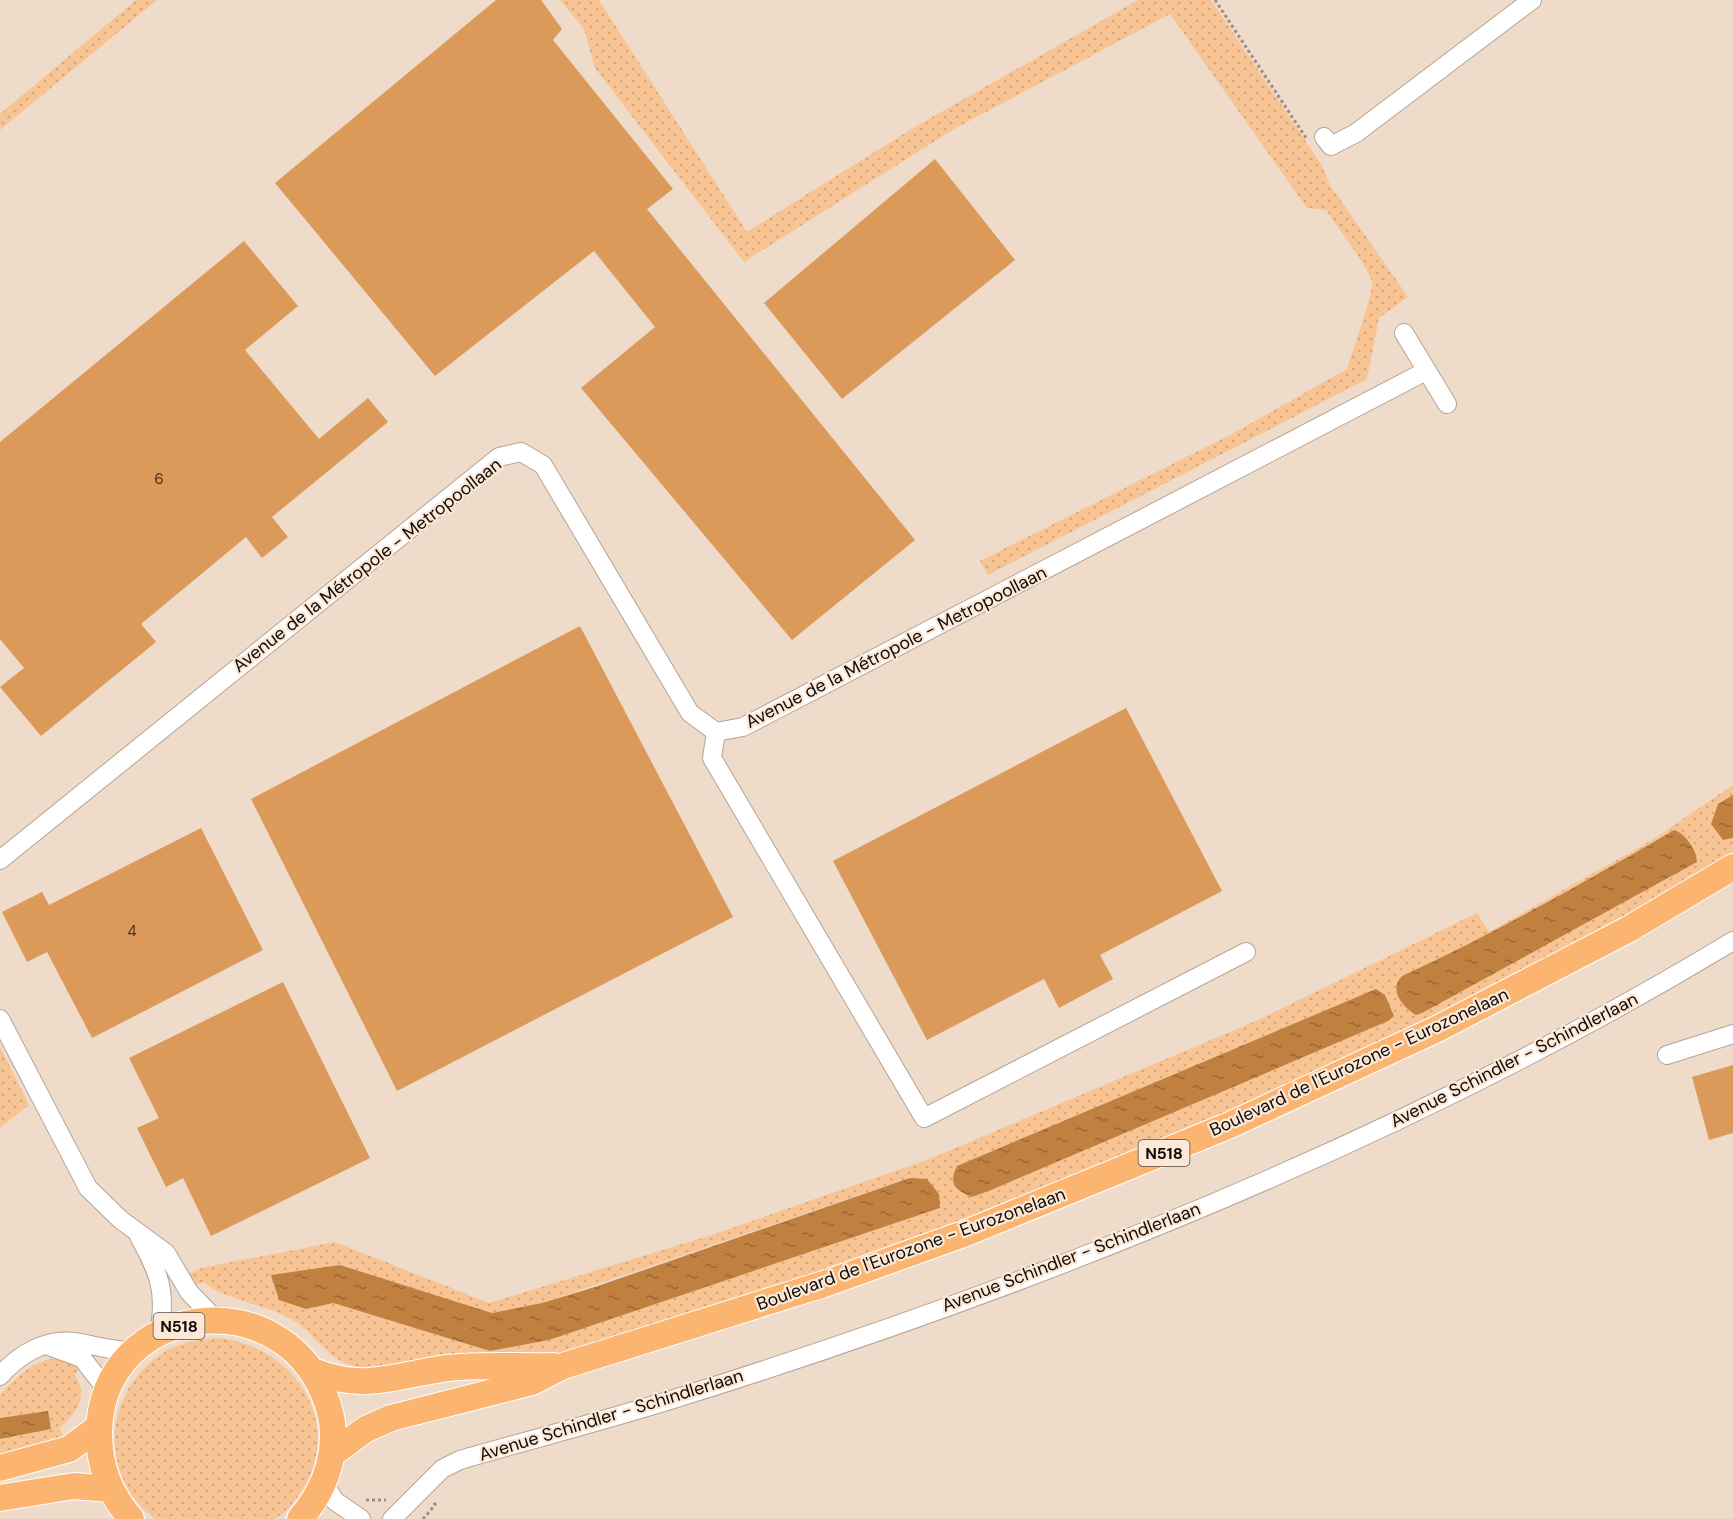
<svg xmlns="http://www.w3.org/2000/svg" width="1733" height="1519" font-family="'DM Sans',sans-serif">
	<defs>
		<pattern id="grass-dots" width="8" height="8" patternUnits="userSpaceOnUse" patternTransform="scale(1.5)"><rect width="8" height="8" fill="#f8c493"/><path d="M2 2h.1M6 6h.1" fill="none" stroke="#d4a77d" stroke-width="1.8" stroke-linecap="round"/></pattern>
		<pattern id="water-ripples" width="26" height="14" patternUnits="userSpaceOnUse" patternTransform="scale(1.5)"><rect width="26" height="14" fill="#c0803f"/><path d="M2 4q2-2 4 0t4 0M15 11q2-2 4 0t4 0" fill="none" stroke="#9b6733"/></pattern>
	</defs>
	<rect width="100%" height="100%" fill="#eedbca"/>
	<!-- grass -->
	<path fill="url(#grass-dots)" fill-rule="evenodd" d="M136,0H157L0,130V114Z
		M560,0H599L747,232L913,128L1138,0H1211L1321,164L1330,185L1408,297L1379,318L1367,379L988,575L980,561L1234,433L1347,369C1351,355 1375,289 1372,281C1365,263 1338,228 1326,210L1307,208L1170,14L954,129L744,262L595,68L584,29Z
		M1733,785V795L1718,804L1711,824L1723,840L1733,838V853L1618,921L1442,1012L1234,1110L1084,1174L821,1274L562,1355L358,1378L357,1367C330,1361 321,1342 301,1326C272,1303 232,1304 203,1282L193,1286L188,1274L201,1268L335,1242L489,1303L715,1234L932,1158L1258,1020L1477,913L1489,932L1652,840ZM1673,830L1422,1013L1402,976C1495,933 1585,883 1673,830ZM910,1178L940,1208L549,1340L490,1351L332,1303L306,1309L288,1301L340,1265L492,1313L542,1303Z
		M0,1047L29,1105L0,1128Z
		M220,1338C294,1347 344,1421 303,1489C296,1499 286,1515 274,1519C267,1519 255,1519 247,1519C216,1519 185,1519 155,1519C96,1474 104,1388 166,1351C183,1341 202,1339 220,1338Z
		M49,1359H63L81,1366L75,1375C89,1398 77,1411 60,1428L64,1439L0,1459V1439L51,1429L48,1411L0,1418V1395C15,1379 28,1365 49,1359Z"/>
	<!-- water -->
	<path fill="url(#water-ripples)" d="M1733,795V838L1723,840L1711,824L1718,804Z
		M1674,830C1685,833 1697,850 1697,862L1422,1013L1416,1015C1403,1007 1388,990 1402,976C1495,933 1585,882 1674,830Z
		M1376,989L1385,995L1394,1016L1388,1021L991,1190L972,1197C955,1190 948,1184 957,1166Z
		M910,1178L927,1179L939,1194L940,1208L549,1340L490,1351L333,1303L306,1309L279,1300L271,1275L340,1265L492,1313L542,1303L595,1287Z
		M48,1411L51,1429L0,1439V1418Z"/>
	<!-- building -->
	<path fill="#db9a59" d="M496,0H541L562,29L553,40L673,189L647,209L915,540L792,640L581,388L655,327L594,251L435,376L275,183Z
		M935,159L1015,260L842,399L764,303Z
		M244,241L298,306L245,350L319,439L368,398L388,422L272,517L288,537L262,558L246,537L141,624L156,642L41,736L0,687L24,668L0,639V442Z
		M580,626L733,917L397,1091L251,799Z
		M1126,708L1222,891L1100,955L1113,979L1059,1008L1044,979L927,1040L833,861Z
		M201,828L263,950L92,1038L47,952L27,962L2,912L42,892L49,905Z
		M283,982L370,1158L211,1236L183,1178L166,1187L137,1128L159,1118L129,1058Z
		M1733,1065V1133L1709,1140L1692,1077Z"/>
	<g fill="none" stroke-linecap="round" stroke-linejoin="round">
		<!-- minor casing -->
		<g stroke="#b6a494" stroke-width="20">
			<path id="minor" d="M1324,137L1331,146L1356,133L1532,0
				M1404,333L1447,404
				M716,732L712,758L924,1118L1246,952
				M0,860L499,457L521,452L543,465L690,713L716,732L743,727L1426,371
				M0,1019L88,1188L121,1220L166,1253L189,1292L215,1319
				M1667,1055L1733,1034
				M139,1236C159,1274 167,1290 159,1334
				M49,1346L82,1358L107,1390
				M0,1376C18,1355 46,1338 74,1342C95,1345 113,1352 135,1351
				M324,1484L335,1501L361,1519
				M392,1519L442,1469L460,1460C533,1439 607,1420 680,1397C1041,1284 1409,1137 1733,941"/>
		</g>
		<!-- highway casing -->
		<g stroke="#fff" stroke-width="28">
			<path id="highway" d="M313,1371C366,1392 395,1375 448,1368C482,1364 519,1367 553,1366
				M332,1454L366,1429L391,1418L532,1382L563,1366L824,1284L966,1233L1230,1125L1437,1029L1629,929L1733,867
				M0,1468L69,1449L99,1427
				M0,1498L74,1486L110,1489
				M131,1519C109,1493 99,1466 99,1432C102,1300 287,1278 328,1405C341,1446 327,1488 300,1519"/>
		</g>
		<!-- path -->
		<path stroke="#9b8d81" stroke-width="3" stroke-dasharray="3 3" stroke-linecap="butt" d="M1215,0L1306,138
			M366,1500H386
			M423,1519L435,1505L434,1501"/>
		<!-- minor -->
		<use href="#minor" stroke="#fff" stroke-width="18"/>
		<!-- highway -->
		<use href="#highway" stroke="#fcb570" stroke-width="26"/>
	</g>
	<g text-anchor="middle" stroke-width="4.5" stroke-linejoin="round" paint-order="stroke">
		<!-- number labels -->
		<g font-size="15" fill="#442f1b">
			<text x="159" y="484">6</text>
			<text x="132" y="936">4</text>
		</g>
		<!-- shield labels -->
		<g fill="#fbe8d7" stroke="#574d45" stroke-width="1.5">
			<rect x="1138.5" y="1140" width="51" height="26" rx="4.5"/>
			<rect x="153.5" y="1313" width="51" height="26" rx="4.5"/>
		</g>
		<g font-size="16" font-weight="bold" fill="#110b06">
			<text x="1164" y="1159">N518</text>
			<text x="179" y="1332">N518</text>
		</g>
		<!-- street labels -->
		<g font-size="18" fill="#110b06" stroke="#fbe8d7">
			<text transform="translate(367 565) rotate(-38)" y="6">Avenue de la Métropole - Metropoollaan</text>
			<text transform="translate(896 647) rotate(-27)" y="6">Avenue de la Métropole - Metropoollaan</text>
			<text transform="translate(1514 1060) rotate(-27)" y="6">Avenue Schindler - Schindlerlaan</text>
			<text transform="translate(1359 1062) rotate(-25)" y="6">Boulevard de l'Eurozone - Eurozonelaan</text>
			<text transform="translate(911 1249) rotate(-20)" y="6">Boulevard de l'Eurozone - Eurozonelaan</text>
			<text transform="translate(1071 1257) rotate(-21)" y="6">Avenue Schindler - Schindlerlaan</text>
			<text transform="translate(611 1415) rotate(-17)" y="6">Avenue Schindler - Schindlerlaan</text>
		</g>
	</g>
</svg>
